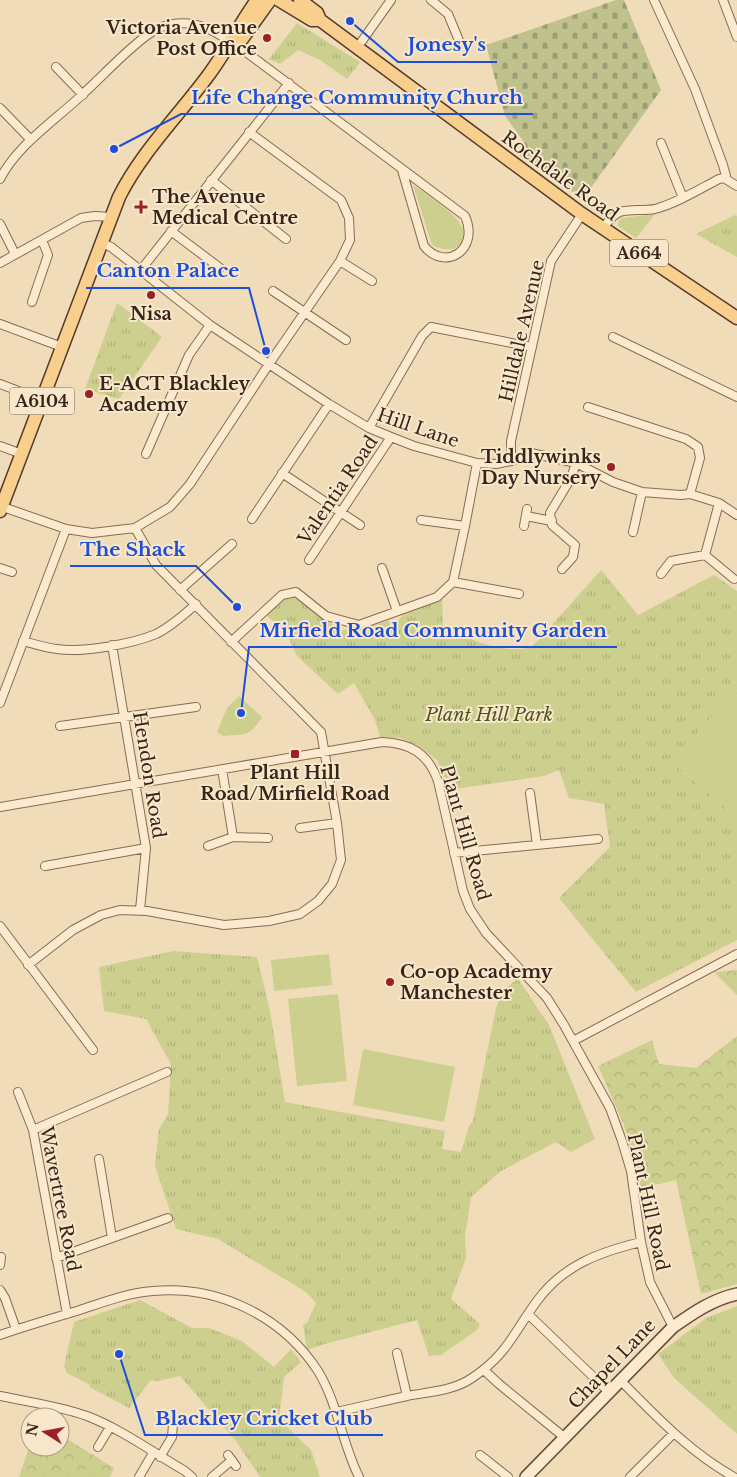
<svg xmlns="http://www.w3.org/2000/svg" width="737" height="1477" font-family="'Libre Baskerville',serif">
	<defs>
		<pattern id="forest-crowns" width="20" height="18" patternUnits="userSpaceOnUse" patternTransform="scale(1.25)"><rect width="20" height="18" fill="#cccf8e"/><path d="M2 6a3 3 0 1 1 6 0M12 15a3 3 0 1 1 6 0" fill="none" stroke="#b0b27a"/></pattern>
		<pattern id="cemetery-stones" width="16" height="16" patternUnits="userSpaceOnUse" patternTransform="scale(1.25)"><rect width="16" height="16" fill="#c0c28e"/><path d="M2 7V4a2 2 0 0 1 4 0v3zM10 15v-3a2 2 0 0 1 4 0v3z" fill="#9d9d73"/></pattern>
		<pattern id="park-tufts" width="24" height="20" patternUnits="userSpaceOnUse" patternTransform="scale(1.25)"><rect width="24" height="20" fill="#cccf8e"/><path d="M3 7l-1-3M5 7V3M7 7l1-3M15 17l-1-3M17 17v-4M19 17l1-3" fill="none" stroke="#b0b27a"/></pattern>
	</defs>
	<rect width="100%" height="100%" fill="#f1dcba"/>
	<!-- green -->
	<path fill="#cccf8e" d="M413,185C422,190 454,213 459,222C473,242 454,257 432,245Z
		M655,214L636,238L618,226L619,220L622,218Z
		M737,690V818L671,761Z
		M239,696L262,717C250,737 244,734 223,736L217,732L227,708Z
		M329,954L332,985L274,991L271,960Z
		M338,994L347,1081L297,1086L288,999Z
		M363,1049L455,1067L444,1122L353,1105Z"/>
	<!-- forest -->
	<path fill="url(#forest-crowns)" d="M737,970V995L714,972Z
		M737,1036V1284L701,1294L676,1180L641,1188L624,1125L598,1066L652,1040L659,1064L696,1068Z
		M60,1437H64L114,1468L110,1477H19L30,1445V1447H60Z"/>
	<!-- cemetery -->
	<path fill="url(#cemetery-stones)" d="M616,0H624L661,90L583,199L541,171L518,154L524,142L505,116L486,45Z"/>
	<!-- park -->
	<path fill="url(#park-tufts)" d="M297,23L360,62L347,79L320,60L298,50L280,64L269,59Z
		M735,215L737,216V257L696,234Z
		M117,303L162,337L119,399L85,389Z
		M601,570L638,615L714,575L737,591V690L671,761L737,818V940L636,992L559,898L610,847L604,804L569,798L559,770L544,776L447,790L444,777L437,760L420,747L401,738L380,737L375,720L354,683L338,694L297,656L286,632L265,614L282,598L294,596L325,620L342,630L363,629L388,621L397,622L403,615L442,595L443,627C471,639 501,655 532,647Z
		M173,951L257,957L270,1011L285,1102L445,1131L442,1149L461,1152L469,1126L473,1121L496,1008L503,990L518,979L549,1025L595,1139L571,1152L556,1142L501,1171L471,1197L465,1236L466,1258L451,1299L480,1324L477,1330L441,1355L429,1356L417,1320L321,1345L307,1350L303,1325L307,1323L316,1303L306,1292L218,1239L176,1229L155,1166L159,1129L168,1114L171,1064L146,1019L104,1011L99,967Z
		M140,1300L192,1328H209L242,1341L274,1367L291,1349L301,1362L284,1377L279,1419L311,1450L320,1477H260L236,1441L180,1376L158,1381L151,1380L129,1408L89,1387L90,1385L67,1373L64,1366L74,1322Z
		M737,1306V1434L674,1378L658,1354L706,1318Z"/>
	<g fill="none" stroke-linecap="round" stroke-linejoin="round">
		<!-- street casing -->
		<g stroke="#886b53" stroke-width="10">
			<path id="street" d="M431,0L448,14L460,43
				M654,0L695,89L723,165L726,176L724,178
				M723,0L737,37
				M357,48L391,0
				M56,67L83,95
				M0,108L31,140
				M661,143L683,198
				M724,178L737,186
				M0,179C18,144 56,120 84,93C104,75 127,49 149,34C156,29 165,25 173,24C201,19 221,36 242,49L465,216C480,250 445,272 424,246L402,170
				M211,180L286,239
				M0,224L15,254
				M603,228C607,223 612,215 620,212C630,209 643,211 655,209C677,203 698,190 719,179L724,178
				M171,231L220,268
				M102,243L111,247L210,325L329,404L369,428L391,437L414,446L477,463L496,464L511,461L531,453L576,463L613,482L642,492L681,495L690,494L719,503L737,515
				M340,261L372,281
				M0,263L81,218L95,216L111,217
				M140,271L289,83
				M273,291L346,340
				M32,302L48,255L42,240
				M0,324L62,347
				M613,337L737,397
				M0,384L42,400
				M588,407L686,439L698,447L700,458L690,494
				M369,428L422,336L431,327L532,347
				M0,446L22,454
				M146,454L189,355L210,325
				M511,461V441L551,261L582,214
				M282,473L360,525
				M0,506L66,529L92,533L135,528L170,507L190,484L269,364L340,261L350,240L349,218L341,200L249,132
				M526,516L552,521
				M252,519L329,404
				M421,520L465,526
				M524,526L527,509
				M633,532L642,492
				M705,555L734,579
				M309,560L391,437
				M0,568L12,572
				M382,568L397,611
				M562,569L573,557L575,545L552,525L550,513L571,478L576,463
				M661,574L671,561L705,555L719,503
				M453,582L519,594
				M180,590L232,544
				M23,641C34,644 46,648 57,649C82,653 132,644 156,634C170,627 184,615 196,604
				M231,642L282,595L296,592L326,616L359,625L437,597L453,582L465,526L477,463
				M112,645L146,848L140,910
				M0,703L66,529
				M60,726L196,707
				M222,769L233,837L268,838
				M530,793L537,845
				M0,807L382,742C410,743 428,753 438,781L463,891L470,909L486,933L547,998L564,1025L610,1108L622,1141L631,1171L641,1242L650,1282L673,1327
				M300,828L337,823
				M208,846L233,837
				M454,853L598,839
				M45,866L146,848
				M0,926L93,1050
				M28,965L73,930L101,915L120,910L147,911L224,925L269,921L300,914L318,901L332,884L341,860L337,823L321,732L156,565L135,528
				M573,1041L737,954
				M18,1092L33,1130L67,1314
				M33,1130L167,1072
				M99,1159L112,1238
				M56,1258L168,1218
				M0,1265L1,1257
				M0,1290L5,1298L16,1329
				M529,1315L609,1392
				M0,1335C26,1326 53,1318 80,1310C104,1302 127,1293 153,1291C218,1285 282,1316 318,1371C338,1404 342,1443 359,1477
				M397,1353L407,1396
				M484,1370L499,1384L564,1437
				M620,1380C656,1416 689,1452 734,1477
				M0,1396C29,1402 59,1406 87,1416C121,1429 154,1453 185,1471L192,1477
				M336,1412C360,1407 383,1401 407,1396C428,1392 453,1391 472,1378C507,1355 514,1332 537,1301C563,1265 600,1252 641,1242
				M98,1447L110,1427
				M228,1455L236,1466
				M480,1455L508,1477
				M160,1457L172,1437L173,1424
				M139,1477L153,1453
				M212,1477L232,1460
				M630,1477L673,1434"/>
		</g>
		<!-- secondary casing -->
		<g stroke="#6a4d37" stroke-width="14">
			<path id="secondary" d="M526,1477L673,1327C693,1313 713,1299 737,1294"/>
		</g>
		<!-- primary casing -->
		<g stroke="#553a29" stroke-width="15">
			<path id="primary" d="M279,0L312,20H320
				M300,0L317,13L320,20L582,214L737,318
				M231,42L242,39L270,0
				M0,511L119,197C141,153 178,116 207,77C226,52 239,25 257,0"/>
		</g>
		<!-- street -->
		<use href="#street" stroke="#fbeacd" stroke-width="8"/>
		<!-- secondary -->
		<use href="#secondary" stroke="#fbeacd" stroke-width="11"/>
		<!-- primary -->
		<use href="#primary" stroke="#f8cf8d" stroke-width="12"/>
	</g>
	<!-- markers -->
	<g fill="#9b202a" stroke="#f8e7ca" stroke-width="2">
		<circle cx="267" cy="38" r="5"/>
		<path d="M138.5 199.5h5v5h5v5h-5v5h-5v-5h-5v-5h5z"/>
		<circle cx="151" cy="295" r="5"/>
		<circle cx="89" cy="394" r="5"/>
		<circle cx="611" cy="467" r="5"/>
		<rect x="290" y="749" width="10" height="10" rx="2.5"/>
		<circle cx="390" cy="982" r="5"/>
	</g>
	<g text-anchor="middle" stroke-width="4" stroke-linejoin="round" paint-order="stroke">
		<!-- shield labels -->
		<g fill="#f8e7ca" stroke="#705f4f" stroke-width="1">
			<rect x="610" y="239.5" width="58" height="27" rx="4"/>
			<rect x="9.5" y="387.5" width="65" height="27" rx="4"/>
		</g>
		<g font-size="16" font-weight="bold" fill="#36251a">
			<text x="639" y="259">A664</text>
			<text x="42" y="407">A6104</text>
		</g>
		<!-- poi labels -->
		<g font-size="18" font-weight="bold" fill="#36251a" stroke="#f8e7ca" text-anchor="start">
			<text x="257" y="34" text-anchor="end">Victoria Avenue<tspan x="257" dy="21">Post Office</tspan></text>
			<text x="152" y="203">The Avenue<tspan x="152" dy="21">Medical Centre</tspan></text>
			<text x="151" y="320" text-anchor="middle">Nisa</text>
			<text x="99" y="390">E-ACT Blackley<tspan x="99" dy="21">Academy</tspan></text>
			<text x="601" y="463" text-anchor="end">Tiddlywinks<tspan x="601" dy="21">Day Nursery</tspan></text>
			<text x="295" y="779" text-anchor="middle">Plant Hill<tspan x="295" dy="21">Road/Mirfield Road</tspan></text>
			<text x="400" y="978">Co-op Academy<tspan x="400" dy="21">Manchester</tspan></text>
		</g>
		<!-- street labels -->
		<g font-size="18" fill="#36251a" stroke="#f8e7ca">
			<text transform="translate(560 176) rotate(36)" y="6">Rochdale Road</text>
			<text transform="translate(522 331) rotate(-77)" y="6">Hilldale Avenue</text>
			<text transform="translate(418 428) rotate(19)" y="6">Hill Lane</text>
			<text transform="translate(338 490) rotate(-56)" y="6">Valentia Road</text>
			<text transform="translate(149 775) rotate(81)" y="6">Hendon Road</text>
			<text transform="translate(465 833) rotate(74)" y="6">Plant Hill Road</text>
			<text transform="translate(60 1199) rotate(79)" y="6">Wavertree Road</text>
			<text transform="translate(648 1202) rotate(78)" y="6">Plant Hill Road</text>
			<text transform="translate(612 1364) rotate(-46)" y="6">Chapel Lane</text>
		</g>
		<!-- park labels -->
		<g font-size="18" font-style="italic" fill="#4b541f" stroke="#f8e7ca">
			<text x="489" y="721">Plant Hill Park</text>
		</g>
	</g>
	<!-- callouts -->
	<path fill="none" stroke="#1d4ed8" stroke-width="2" d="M350 21L398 62H497M114 149L181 114H533M266 351L249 288H86M237 607L196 566H70M241 713L249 647H617M119 1354L145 1435H383"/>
	<g fill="#1d4ed8" stroke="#f8e7ca" stroke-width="2">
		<circle cx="350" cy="21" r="5"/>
		<circle cx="114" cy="149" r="5"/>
		<circle cx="266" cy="351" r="5"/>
		<circle cx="237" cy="607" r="5"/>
		<circle cx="241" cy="713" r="5"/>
		<circle cx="119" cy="1354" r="5"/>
	</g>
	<g font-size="19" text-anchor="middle" font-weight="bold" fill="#1d4ed8" stroke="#f8e7ca" stroke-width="4" stroke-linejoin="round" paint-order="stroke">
		<text x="447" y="51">Jonesy's</text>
		<text x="357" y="104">Life Change Community Church</text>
		<text x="168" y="277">Canton Palace</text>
		<text x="133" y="556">The Shack</text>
		<text x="433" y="637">Mirfield Road Community Garden</text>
		<text x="264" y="1425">Blackley Cricket Club</text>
	</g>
	<!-- north arrow -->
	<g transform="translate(45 1432) rotate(281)"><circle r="24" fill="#f8e7ca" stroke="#aa9984"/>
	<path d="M0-4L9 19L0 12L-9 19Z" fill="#9b202a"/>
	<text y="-8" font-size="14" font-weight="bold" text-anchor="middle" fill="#36251a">N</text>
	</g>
</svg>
